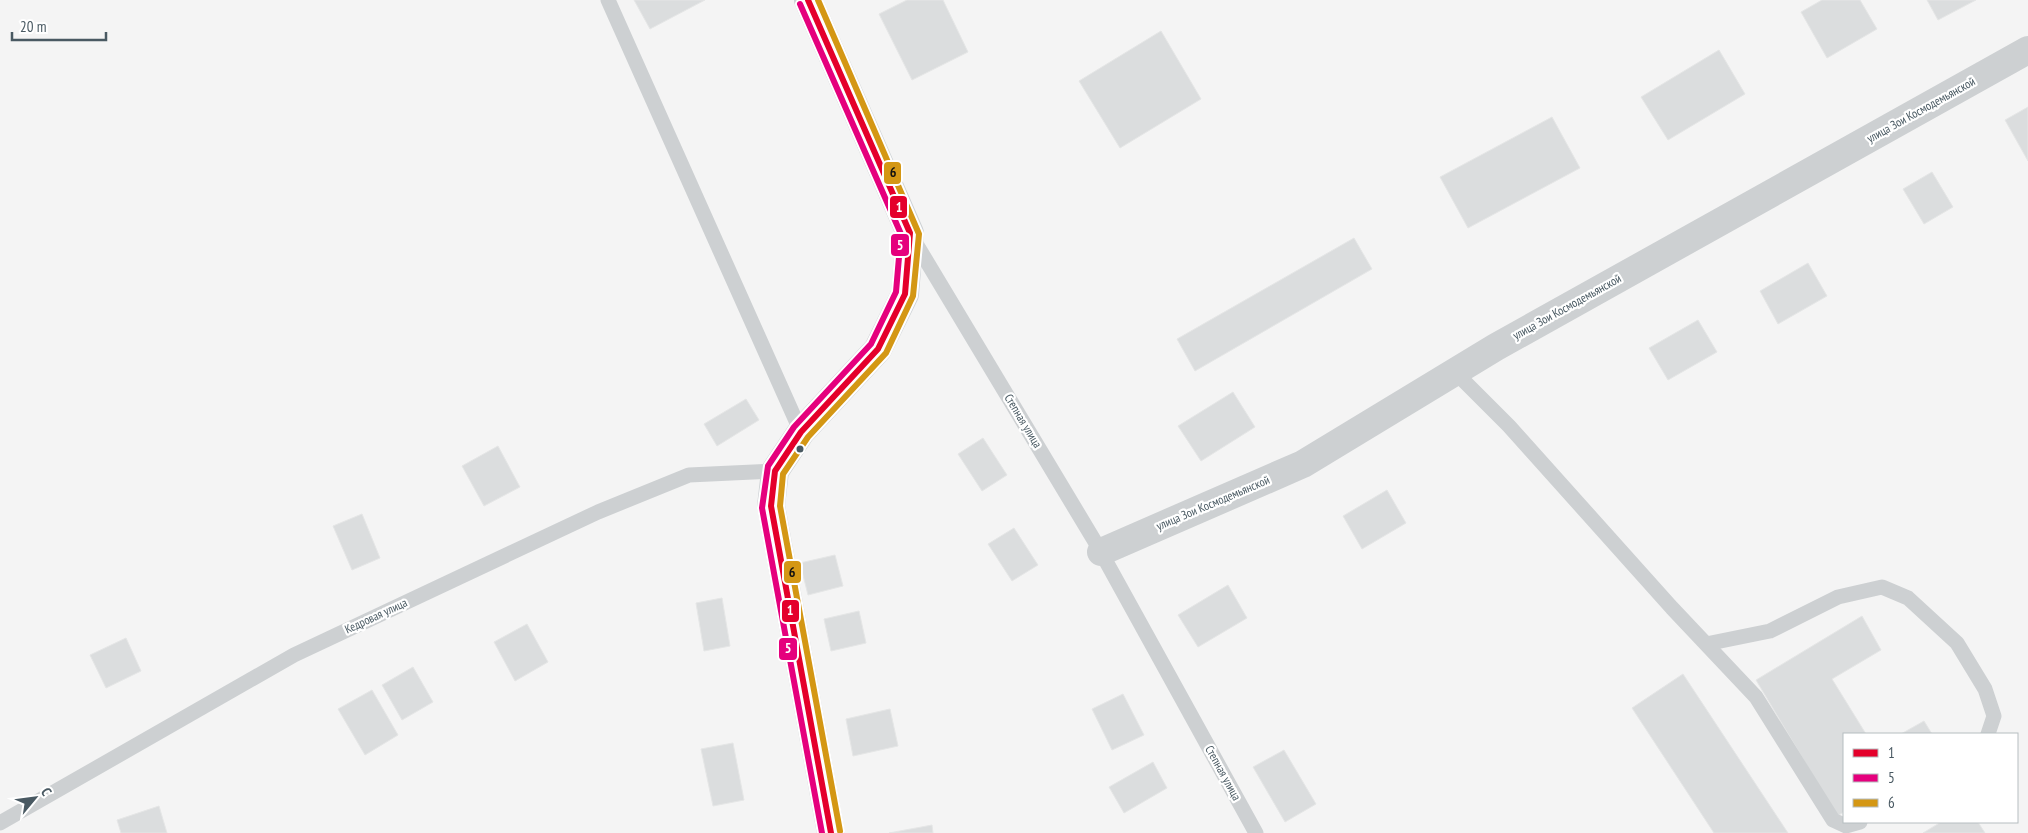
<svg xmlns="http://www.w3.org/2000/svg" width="2028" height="833" font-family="'PT Sans Narrow',sans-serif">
	<rect width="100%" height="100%" fill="#f4f4f4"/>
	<!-- building -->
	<path fill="#dbddde" stroke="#e5e6e6" d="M634,0H705L650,29Z
		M907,0H943L968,52L912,80L879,14Z
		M1822,0H1860L1877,29L1827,58L1801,12Z
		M1927,0H1976L1938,20Z
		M1161,31L1201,99L1120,148L1079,81Z
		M1719,50L1745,94L1668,140L1641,97Z
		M2028,107V161L2005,120Z
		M1552,117L1580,168L1468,228L1440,177Z
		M1932,172L1953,207L1924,224L1903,189Z
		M1354,238L1372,269L1195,371L1177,339Z
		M1808,263L1827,296L1778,324L1760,291Z
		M1698,320L1717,352L1668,380L1649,348Z
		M1233,392L1255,427L1201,461L1178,426Z
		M746,399L759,420L717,446L704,424Z
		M983,438L1007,475L982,491L958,454Z
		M498,446L520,487L484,506L462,466Z
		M1387,490L1406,523L1362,549L1343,516Z
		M362,514L380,558L352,570L333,526Z
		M1014,528L1038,565L1012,581L988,544Z
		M835,555L843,586L808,595L800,563Z
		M1228,585L1247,618L1198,647L1178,615Z
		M722,598L730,646L704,651L696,603Z
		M859,611L866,643L831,651L824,619Z
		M1862,616L1881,650L1832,679L1866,734H1844V812L1837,816L1756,680Z
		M527,624L548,662L515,681L494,642Z
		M126,638L141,671L106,688L90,655Z
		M413,667L433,702L402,720L382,685Z
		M1683,674L1788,833H1714L1632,708Z
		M372,690L398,735L365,755L338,709Z
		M1123,694L1144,735L1112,750L1092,709Z
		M890,709L898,746L853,756L846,719Z
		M1924,721L1932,734H1901Z
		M733,743L744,800L713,806L701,749Z
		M1284,750L1316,804L1285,822L1253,767Z
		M1153,762L1167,788L1124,813L1109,787Z
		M159,806L167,833H121L117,820Z
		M1941,822H1978L1985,833H1923Z
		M932,825L933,833H889Z"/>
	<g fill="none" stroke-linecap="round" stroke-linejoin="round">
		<!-- lane -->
		<path stroke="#cdd0d2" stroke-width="15" d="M608,0L801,432
			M912,237L1097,545L1256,833
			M1455,372L1509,426L1672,608L1756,697L1833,820L1846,826L1860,822
			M1706,644L1770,631L1838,597L1882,587L1908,598L1957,643L1985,689L1994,716L1988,734
			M0,823L294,655L598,512L689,475L775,471"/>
		<!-- street -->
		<path stroke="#cdd0d2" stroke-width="28" d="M1101,552L1303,464L1496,347L2028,50"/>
		<!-- secondary -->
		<path stroke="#cdd1d4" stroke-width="28" d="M808,0L910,233L905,294L878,349L801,432L775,471L771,506L831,833"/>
		<!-- bus-1 casing -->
		<g stroke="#fff" stroke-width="10">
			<path id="bus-1" d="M808,0L910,233L905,294L878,349L801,432L775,471L771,506L831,833"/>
		</g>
		<!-- bus-2 casing -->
		<g stroke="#fff" stroke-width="10">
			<path id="bus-2" d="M800,4L901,234L896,292L871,344L794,427L768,466L762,508L822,833"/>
		</g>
		<!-- bus-3 casing -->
		<g stroke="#fff" stroke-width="10">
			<path id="bus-3" d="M818,0L919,234L913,296L886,353L808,437L783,474L780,506L840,831"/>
		</g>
		<!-- bus-1 -->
		<use href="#bus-1" stroke="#e4002b" stroke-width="6"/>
		<!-- bus-2 -->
		<use href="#bus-2" stroke="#e5007d" stroke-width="6"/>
		<!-- bus-3 -->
		<use href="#bus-3" stroke="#d49714" stroke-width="6"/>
	</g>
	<!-- markers -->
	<circle fill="#495962" stroke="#fff" stroke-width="2" cx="800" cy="449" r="4.5"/>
	<g text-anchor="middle" stroke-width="4.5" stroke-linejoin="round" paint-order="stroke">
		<!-- street labels -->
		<g font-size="12" fill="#495962" stroke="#fff">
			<text transform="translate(1921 110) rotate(-29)" y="4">улица Зои Космодемьянской</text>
			<text transform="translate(1567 307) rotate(-29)" y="4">улица Зои Космодемьянской</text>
			<text transform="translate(1023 421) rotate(59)" y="4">Степная улица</text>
			<text transform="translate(1213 503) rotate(-23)" y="4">улица Зои Космодемьянской</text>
			<text transform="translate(376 616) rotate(-25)" y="4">Кедровая улица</text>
			<text transform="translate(1223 773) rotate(61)" y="4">Степная улица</text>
		</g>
	</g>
	<g stroke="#fff" stroke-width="2">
		<rect x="883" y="161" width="19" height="24" rx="5" fill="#d49714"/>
		<rect x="889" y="195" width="19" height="24" rx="5" fill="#e4002b"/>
		<rect x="890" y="233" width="20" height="24" rx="5" fill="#e5007d"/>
		<rect x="783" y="560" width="19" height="24" rx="5" fill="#d49714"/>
		<rect x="781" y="599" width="19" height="24" rx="5" fill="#e4002b"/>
		<rect x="778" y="637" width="20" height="24" rx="5" fill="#e5007d"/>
	</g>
	<g font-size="14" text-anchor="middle" font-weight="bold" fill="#fff">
		<text x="899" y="212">1</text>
		<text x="900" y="250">5</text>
		<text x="790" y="615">1</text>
		<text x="788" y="653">5</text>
	</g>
	<g font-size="14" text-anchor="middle" font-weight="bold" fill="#111">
		<text x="893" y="177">6</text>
		<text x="792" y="577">6</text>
	</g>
	<!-- legend -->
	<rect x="1843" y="733" width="175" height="90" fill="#ffffff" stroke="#b6bdc0"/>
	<rect x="1853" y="749" width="25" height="8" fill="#e4002b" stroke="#b6bdc0"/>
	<text x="1888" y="758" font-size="15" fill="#495962">1</text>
	<rect x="1853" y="774" width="25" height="8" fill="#e5007d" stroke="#b6bdc0"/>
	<text x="1888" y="783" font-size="15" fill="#495962">5</text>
	<rect x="1853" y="799" width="25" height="8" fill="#d49714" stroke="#b6bdc0"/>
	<text x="1888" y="808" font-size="15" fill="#495962">6</text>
	<!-- north arrow -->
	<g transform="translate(35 798) rotate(61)" stroke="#ffffff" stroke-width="4" paint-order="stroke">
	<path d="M0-4L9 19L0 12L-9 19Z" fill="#495962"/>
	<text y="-8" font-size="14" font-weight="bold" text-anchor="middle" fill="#495962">С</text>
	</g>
	<!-- scale -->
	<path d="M12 32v8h94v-8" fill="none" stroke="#495962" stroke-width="2.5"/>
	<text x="20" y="32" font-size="15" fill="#495962" stroke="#ffffff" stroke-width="4" paint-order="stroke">20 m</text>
</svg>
